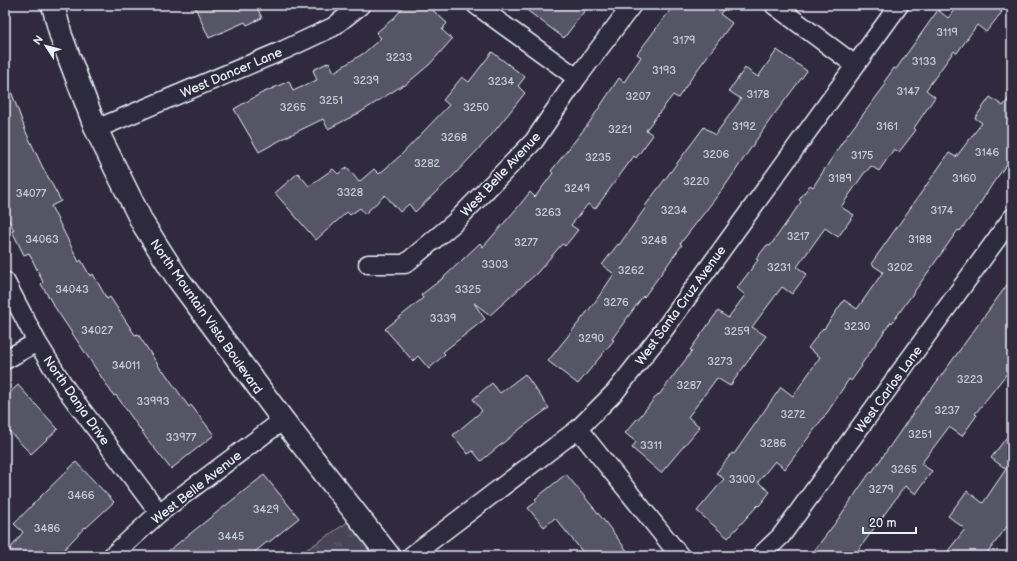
<svg xmlns="http://www.w3.org/2000/svg" width="1017" height="561" font-family="'Balsamiq Sans',sans-serif">
	<defs>
		<pattern id="grass-tufts" width="24" height="20" patternUnits="userSpaceOnUse"><rect width="24" height="20" fill="#464455"/><path d="M3 7l-1-3M5 7V3M7 7l1-3M15 17l-1-3M17 17v-4M19 17l1-3" fill="none" stroke="#615f6e"/></pattern>
	</defs>
	<rect width="100%" height="100%" fill="#2f2a3d"/>
	<filter id="ink" filterUnits="userSpaceOnUse"><feTurbulence type="fractalNoise" baseFrequency=".025" numOctaves="2"/><feDisplacementMap in="SourceGraphic" scale="8" xChannelSelector="R" yChannelSelector="G"/><feConvolveMatrix kernelMatrix="1 2 1 2 8 2 1 2 1" color-interpolation-filters="sRGB"/></filter>
	<g filter="url(#ink)">
		<!-- grass -->
		<path fill="url(#grass-tufts)" stroke="#979aa6" d="M357,516L389,556H297Z"/>
		<!-- building -->
		<path fill="#575565" stroke="#e8f1f8" d="M194,5H256L262,18L247,25L245,22L209,38Z
			M405,5H427L447,23L442,30L452,39L430,64L404,86L403,85L361,112L328,129L323,119L288,136L259,152L234,109L260,94L289,81L293,91L317,80L313,70L329,62L334,72L364,53L381,38L376,33L395,17Z
			M520,5H589L564,38Z
			M674,5H727L720,14L732,23L695,73L678,98L673,95L646,130L653,135L636,158L634,156L595,209L588,204L571,225L578,230L565,246L562,244L537,273L490,315L474,303L485,319L443,352L445,354L429,369L418,356L413,361L385,329L423,298L421,295L443,278L480,243L483,247L518,207L530,192L535,197L553,173L551,171L589,123L619,78L624,82L641,57L637,54Z
			M958,5H993L1002,12L986,32L977,25L957,53L954,51L926,90L935,97L914,128L916,130L899,152L894,149L879,171L871,166L866,172H865L841,207L854,215L838,237L825,228L797,267L807,274L792,294L782,287L752,327L766,336L730,386L717,378L688,417L700,427L661,473L632,448L636,442L625,433L637,419H638L658,394L659,395L692,351L690,350L718,311L728,318L745,295L737,288L758,260L756,259L767,245L770,246L801,202L799,200L810,185L813,187L843,141L886,84L884,82L894,68L896,69L938,10L948,18Z
			M777,50L807,71L770,120L725,186L680,244L682,245L644,297L643,296L612,339L614,340L578,384L548,361L595,302L614,274L602,265L618,244L619,245L646,207L645,206L704,127L715,135L741,99L729,91L745,68L758,77Z
			M492,52L525,77L518,86L525,93L489,138L453,176L415,212L409,204L400,212L385,195L365,214L360,208L350,215L347,212L316,240L275,193L298,173L309,186L333,169L338,174L347,167L359,182L374,169L379,174L400,156L449,105L443,100L462,77L469,82Z
			M5,80H7L26,132L42,166L61,201L51,206L79,262L81,260L90,276L93,274L107,299L110,297L135,335L138,334L162,371L163,370L189,407L191,405L214,435L171,469L147,439L116,395L114,396L54,306L41,284L43,282L29,253L24,255L12,231L14,230L5,213Z
			M1012,94V157L993,183L976,210L960,231L958,230L892,323L891,322L861,365L862,366L851,381L849,379L829,410L785,469L775,461L758,482L770,492L759,506L758,505L728,538L697,511L724,479L716,473L732,453L734,454L781,387L793,396L820,357L808,348L823,328L824,329L844,300L857,309L883,272L871,264L949,153L956,157L982,123L975,118L990,97L1003,106Z
			M1012,278V367L975,414L977,415L962,436L949,427L921,464L932,471L916,494L905,486L854,556H810L836,522L871,471L872,472L929,390L930,391Z
			M525,374L549,408L520,429L481,461L473,451L468,454L453,435L482,411L473,399L492,383L500,393Z
			M18,385L58,429L31,454L5,427V397Z
			M1012,430V520L985,556H944L965,529L948,516L967,491L983,503L1006,469L991,458Z
			M76,462L114,502L86,528L85,527L58,556H5L23,532L14,524L39,498Z
			M566,474L606,523L631,556H586L555,518L544,527L528,508L537,501L535,499Z
			M264,475L299,518L268,543L267,542L250,556H162Z"/>
		<g fill="none" stroke-linecap="round" stroke-linejoin="round">
			<!-- street casing -->
			<g stroke="#e8f1f8" stroke-width="21">
				<path id="street" d="M476,5L577,78
					M774,5L855,65
					M96,129L284,50L333,27L361,5
					M368,264H405L454,223L534,141L577,78L632,5
					M5,281L37,342L66,389L159,513
					M5,360L37,342
					M578,429L680,556
					M112,556L159,513L283,420
					M411,556L578,429L615,392L660,335L899,5
					M760,556L781,536L1012,218"/>
			</g>
			<!-- secondary casing -->
			<g stroke="#e8f1f8" stroke-width="25">
				<path id="secondary" d="M53,5L61,36L96,129L143,224L178,279L283,420L389,556"/>
			</g>
			<!-- street -->
			<use href="#street" stroke="#2f2a3d" stroke-width="18"/>
			<!-- secondary -->
			<use href="#secondary" stroke="#2f2a3d" stroke-width="22"/>
		</g>
	</g>
	<g text-anchor="middle" stroke-width="4" stroke-linejoin="round" paint-order="stroke">
		<!-- number labels -->
		<g font-size="11" fill="#c4cad3">
			<text x="947" y="36">3119</text>
			<text x="684" y="44">3179</text>
			<text x="399" y="61">3233</text>
			<text x="924" y="65">3133</text>
			<text x="664" y="74">3193</text>
			<text x="366" y="84">3239</text>
			<text x="501" y="85">3234</text>
			<text x="908" y="95">3147</text>
			<text x="758" y="98">3178</text>
			<text x="638" y="100">3207</text>
			<text x="331" y="104">3251</text>
			<text x="293" y="111">3265</text>
			<text x="476" y="111">3250</text>
			<text x="744" y="130">3192</text>
			<text x="887" y="130">3161</text>
			<text x="620" y="133">3221</text>
			<text x="454" y="141">3268</text>
			<text x="987" y="156">3146</text>
			<text x="716" y="158">3206</text>
			<text x="862" y="159">3175</text>
			<text x="598" y="161">3235</text>
			<text x="427" y="167">3282</text>
			<text x="840" y="182">3189</text>
			<text x="964" y="182">3160</text>
			<text x="696" y="185">3220</text>
			<text x="577" y="192">3249</text>
			<text x="350" y="196">3328</text>
			<text x="31" y="197">34077</text>
			<text x="674" y="214">3234</text>
			<text x="942" y="214">3174</text>
			<text x="548" y="216">3263</text>
			<text x="798" y="240">3217</text>
			<text x="42" y="243">34063</text>
			<text x="920" y="243">3188</text>
			<text x="654" y="244">3248</text>
			<text x="526" y="246">3277</text>
			<text x="495" y="268">3303</text>
			<text x="779" y="271">3231</text>
			<text x="900" y="271">3202</text>
			<text x="631" y="274">3262</text>
			<text x="72" y="293">34043</text>
			<text x="468" y="293">3325</text>
			<text x="616" y="306">3276</text>
			<text x="443" y="322">3339</text>
			<text x="857" y="330">3230</text>
			<text x="97" y="334">34027</text>
			<text x="737" y="335">3259</text>
			<text x="591" y="342">3290</text>
			<text x="720" y="365">3273</text>
			<text x="126" y="369">34011</text>
			<text x="970" y="383">3223</text>
			<text x="689" y="389">3287</text>
			<text x="153" y="405">33993</text>
			<text x="947" y="414">3237</text>
			<text x="793" y="418">3272</text>
			<text x="920" y="438">3251</text>
			<text x="181" y="441">33977</text>
			<text x="773" y="447">3286</text>
			<text x="651" y="449">3311</text>
			<text x="904" y="473">3265</text>
			<text x="742" y="483">3300</text>
			<text x="881" y="493">3279</text>
			<text x="81" y="499">3466</text>
			<text x="266" y="513">3429</text>
			<text x="47" y="532">3486</text>
			<text x="231" y="540">3445</text>
		</g>
		<!-- street labels -->
		<g font-size="13" fill="#e8f1f8" stroke="#2f2a3d">
			<text transform="translate(231 72) rotate(-23)" y="5">West Dancer Lane</text>
			<text transform="translate(500 174) rotate(-47)" y="5">West Belle Avenue</text>
			<text transform="translate(680 305) rotate(-54)" y="5">West Santa Cruz Avenue</text>
			<text transform="translate(207 316) rotate(55)" y="5">North Mountain Vista Boulevard</text>
			<text transform="translate(888 389) rotate(-54)" y="5">West Carlos Lane</text>
			<text transform="translate(77 400) rotate(55)" y="5">North Danja Drive</text>
			<text transform="translate(196 487) rotate(-38)" y="5">West Belle Avenue</text>
		</g>
	</g>
	<!-- margin -->
	<rect width="1017" height="561" fill="none" stroke="#2f2a3d" stroke-width="20"/>
	<rect x="10" y="10" width="997" height="541" fill="none" stroke="#e8f1f8" stroke-width="1.5" filter="url(#ink)"/>
	<!-- north arrow -->
	<g transform="translate(46 46) rotate(306)" stroke="#2f2a3d" stroke-width="3" paint-order="stroke">
	<path d="M0-3L7 15L0 10L-7 15Z" fill="#e8f1f8"/>
	<text y="-6" font-size="11" font-weight="bold" text-anchor="middle" fill="#e8f1f8">N</text>
	</g>
	<!-- scale -->
	<path d="M863 527v6h53v-6" fill="none" stroke="#e8f1f8" stroke-width="2"/>
	<text x="869" y="527" font-size="12" fill="#e8f1f8" stroke="#2f2a3d" stroke-width="3" paint-order="stroke">20 m</text>
</svg>
